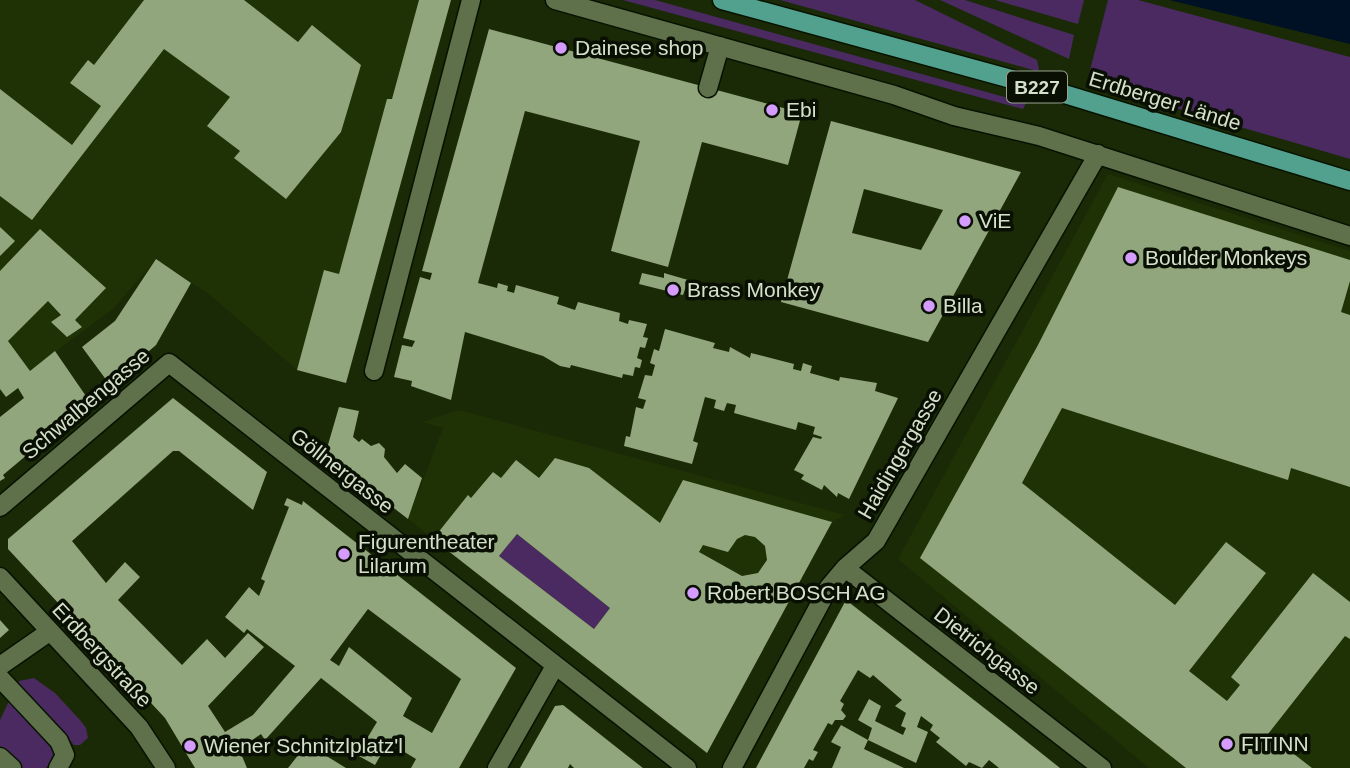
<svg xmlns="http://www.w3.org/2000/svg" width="1350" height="768" font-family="Arial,sans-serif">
	<rect width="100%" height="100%" fill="#1a2a06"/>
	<!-- built -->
	<path fill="#1f3205" d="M0,0H451L346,383L297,370L210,295L156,259L114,308L30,371L34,377L6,397L0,389Z
		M1108,174L1350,251V768H1149L898,559Z
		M459,410L845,515L832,522L707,753L408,519L443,428L422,422Z"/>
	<!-- green -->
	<path fill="#4a2a60" d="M623,0H655L1026,103L1023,109Z
		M780,0H915L1037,60L1039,69L1037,71Z
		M940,0H965L1074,35L1069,59Z
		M995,0H1084L1078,24Z
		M1108,0H1138L1350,57V159L1087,82Z
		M517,534L610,608L594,629L499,556Z
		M34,678L55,693L80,720L86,728L88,738L80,745H74L17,686L19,681Z
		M10,699L56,750L53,760L46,768H22L0,750V720Z"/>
	<!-- water -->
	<path fill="#001126" d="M1169,0H1350V44Z"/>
	<!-- building -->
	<path fill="#91a67d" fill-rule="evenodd" d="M144,0H244L298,42L312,25L361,65L341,132L286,199L234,158L240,151L207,126L230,97L164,49L32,220L0,196V89L72,145L101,106L70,83L88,60L94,65Z
		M419,0H451L346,383L297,370L324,270L339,274L387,99H392Z
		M489,29L802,113L788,165L702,142L668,267L611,251L640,141L525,111L478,283L497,288L498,283L508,286L507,291L514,293L516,285L559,297L557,304L575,310L578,302L620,313L619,321L628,324L629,320L647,324L643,337L648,338L645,348L640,347L637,358L642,360L640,368L635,367L633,376L623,374L622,378L571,365L570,368L560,366L543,356L465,332L451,400L411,386L412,381L394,377L402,345L412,347L415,341L403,338L420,277L430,280L432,273L422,271Z
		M831,121L1021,172L928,342L781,302ZM864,189L943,210L921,250L852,233Z
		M1118,187L1350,260V281L1341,312L1350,315V487L1291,468L1288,480L1062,408L1022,483L1175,605L1226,542L1266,573L1189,671L1227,701L1240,685L1231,677L1313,573L1350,602V639L1345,636L1268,734L1312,768H1186L920,558L1038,345Z
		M0,227L15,241L0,256Z
		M40,229L106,288L75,320L82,327L67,337L51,322L61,315L48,301L8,341L30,371L55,351L90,402L3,475L5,478L0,481V417L24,398L18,388L6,397L0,389V271Z
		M156,259L191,283L156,345L110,385L82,347L115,321Z
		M642,273L664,278V273L688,280L683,295L639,284Z
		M665,329L715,343L713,348L729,352L730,347L750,358L751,353L794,364L793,369L801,371L803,363L812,366L810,373L839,381L840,377L877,383L875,391L898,398L849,499L838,493L837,497L824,485L822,490L801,479L804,475L794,470L813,437L821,439L822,437L813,434L815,427L798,422L796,430L734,413L736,405L727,403L724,411L714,408L716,400L705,397L693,441L698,443L692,464L624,446L626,436L630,437L636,407L643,409L646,400L638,398L645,375L652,376L655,365L650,363L654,349L659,351Z
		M173,398L267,472L253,510L179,451H173L72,541L106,583L125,562L140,577L118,600L182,665L207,639L225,658L248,633L264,647L208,706L225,732L253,715L295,666L247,629L244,633L225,617L249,587L259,596L265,581L261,579L289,507L284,505L287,498L302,505L303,501L516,668L459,768H411L416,759L388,742L375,765L357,755L377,722L321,678L265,740L261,734L239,749L247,768H195L165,718L8,549V539ZM368,609L461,679L432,733L403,716L412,698L349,647L339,666L330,660Z
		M339,407L359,411L353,437L359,442L362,439L371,446L379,443L385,449L384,457L397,473L405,464L422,478L408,519L325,455Z
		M555,458L589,468L660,523L683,480L832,522L707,753L433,539L468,495L471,498L493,472L501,478L516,460L539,478ZM517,534L610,608L594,629L499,556ZM745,535L755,537L765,546L767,560L758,573L742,576L699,552L703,545L728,552L737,539Z
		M846,600L1006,725L1060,768H999L989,760L982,768L969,762L966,766L936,742L940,738L930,730L933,725L921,716L917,727L928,732L916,763L868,740L872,728L858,720L869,699L881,706L875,721L903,735L906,728L901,726L906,713L895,706L902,700L873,675L870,678L858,670L840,701L844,704L841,710L846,716L843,720H835L832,725L828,723L813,750L818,752L813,761L809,759L804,768H756Z
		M0,620L9,630L0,638Z
		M563,705L625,754L643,768H574L570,764L568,768H520L555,706Z
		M841,725L868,740L864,749L904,768H832L841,747L831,742Z
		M307,744L346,768H288Z"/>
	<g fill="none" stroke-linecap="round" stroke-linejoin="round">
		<!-- minor casing -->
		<g stroke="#071200" stroke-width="21">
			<path id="minor" d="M555,0L894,95L954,116L1039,136L1350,236
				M708,88L720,46
				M374,371L471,0
				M0,507L169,363L687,768
				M845,568L1102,768
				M0,577L139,727L166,768
				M0,666L49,632
				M0,678L59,741L65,755L58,768
				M0,757L12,768
				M497,768L555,666
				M732,768L829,587L845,568L876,541L1098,154"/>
		</g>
		<!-- major casing -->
		<g stroke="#071200" stroke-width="21">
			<path id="major" d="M722,0L1048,89L1350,181"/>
		</g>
		<!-- minor -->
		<use href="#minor" stroke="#5e714b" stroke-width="18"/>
		<!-- major -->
		<use href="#major" stroke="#52a18e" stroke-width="18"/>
	</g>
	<!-- markers -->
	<g fill="#d49cfc" stroke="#091003" stroke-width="2.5">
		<circle cx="561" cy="48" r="7"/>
		<circle cx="772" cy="110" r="7"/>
		<circle cx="965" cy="221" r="7"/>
		<circle cx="1131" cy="258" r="7"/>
		<circle cx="673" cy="290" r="7"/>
		<circle cx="929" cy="306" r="7"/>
		<circle cx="344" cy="554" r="7"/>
		<circle cx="693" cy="593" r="7"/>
		<circle cx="1227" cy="744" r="7"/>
		<circle cx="190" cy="746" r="7"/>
	</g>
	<g text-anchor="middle" stroke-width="7" stroke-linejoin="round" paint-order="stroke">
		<!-- shield labels -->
		<rect fill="#091003" stroke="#98a28f" stroke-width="2" x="1007" y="71.5" width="60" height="31" rx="5"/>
		<g font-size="19" font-weight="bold" fill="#d5e0cb">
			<text x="1037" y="94">B227</text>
		</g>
		<!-- poi labels -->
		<g font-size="21" fill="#d5e0cb" stroke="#091003" text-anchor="start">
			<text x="575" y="55">Dainese shop</text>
			<text x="786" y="117">Ebi</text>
			<text x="979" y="228">ViE</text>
			<text x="1145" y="265">Boulder Monkeys</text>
			<text x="687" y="297">Brass Monkey</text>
			<text x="943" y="313">Billa</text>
			<text x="358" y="549">Figurentheater<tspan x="358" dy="24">Lilarum</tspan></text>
			<text x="707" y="600">Robert BOSCH AG</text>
			<text x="1241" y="751">FITINN</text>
			<text x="204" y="753">Wiener Schnitzlplatz'l</text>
		</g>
		<!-- street labels -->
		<g font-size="21" fill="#d5e0cb" stroke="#091003">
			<text transform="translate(1165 101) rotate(17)" y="7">Erdberger Lände</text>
			<text transform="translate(86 404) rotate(-40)" y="7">Schwalbengasse</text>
			<text transform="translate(900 454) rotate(-60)" y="7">Haidingergasse</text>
			<text transform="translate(342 471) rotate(38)" y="7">Göllnergasse</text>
			<text transform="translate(987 651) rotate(38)" y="7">Dietrichgasse</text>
			<text transform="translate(102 655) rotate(47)" y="7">Erdbergstraße</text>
		</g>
	</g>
</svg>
